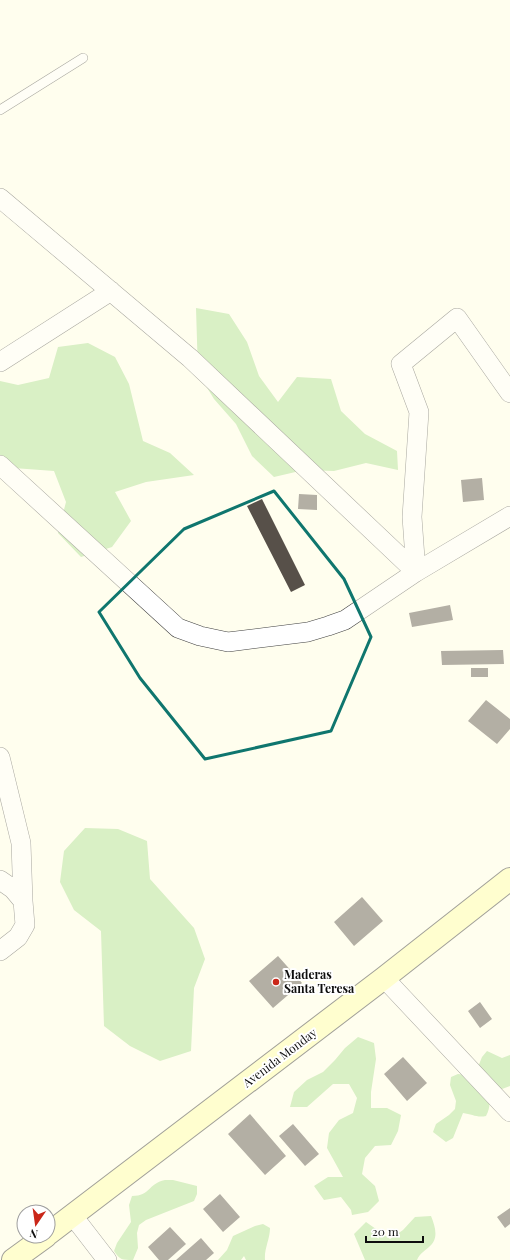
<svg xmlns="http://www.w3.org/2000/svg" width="510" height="1260" font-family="'Playfair Display',serif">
	<rect width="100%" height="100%" fill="#fffeee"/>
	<!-- forest -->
	<path fill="#abdf92" d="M196,308L229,314L247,342L259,376L278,402L297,377L331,379L341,411L365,434L397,451L398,470L366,463L334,471L304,470L274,477L252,456L236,424L214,399L198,373Z
		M88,343L115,357L129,384L143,441L170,453L194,475L146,482L115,492L131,521L112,547L81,557L58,533L66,502L54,471L0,467V381L18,385L49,378L58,347Z
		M85,828L118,829L147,841L150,879L194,928L205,959L194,988L191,1051L160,1061L130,1046L104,1026L101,931L74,910L60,882L64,851Z
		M358,1037L374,1043L376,1059L371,1092V1108H387L401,1115L398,1131L391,1145L375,1146L365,1158L362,1174L375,1186L379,1201L368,1212L352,1215L351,1210L341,1197L324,1200L314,1186L328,1177H343L327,1148L329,1133L339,1120L353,1113L357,1098L349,1084H333L307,1107H290L294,1092L307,1080L323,1072L335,1060L345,1048Z
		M487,1051L502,1058L510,1055V1086L502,1089L487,1085C489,1097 492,1105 486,1116C477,1118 472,1114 463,1113L453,1138L446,1142L433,1132L436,1124L449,1115L455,1109L456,1101L450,1085L451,1077L458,1074L466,1075L478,1067L482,1057Z
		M165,1180H173L197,1186V1194L194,1201L146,1220L139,1225L137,1233L138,1248L133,1260C122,1260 120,1260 114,1251L117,1243L131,1222L129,1205L132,1196C151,1196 147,1184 165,1180Z
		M431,1216C435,1226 439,1238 430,1246C425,1251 420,1253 417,1260H365L354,1234L366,1222L390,1239L403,1230L415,1217Z
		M263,1224L270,1228C270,1239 264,1249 265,1260H246L244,1256L241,1260H218L227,1250L233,1236L255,1226Z"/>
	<!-- building -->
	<path fill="#575049" d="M482,478L484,500L463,502L461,480Z
		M299,494L317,495V510L298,509Z
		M262,499L305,585L291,592L247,506Z
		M450,605L453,620L412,627L409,613Z
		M503,650L504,664L442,665L441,651Z
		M471,668H488V677H471Z
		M486,700L510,719V729L497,744L468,721Z
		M362,897L383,921L354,946L334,922Z
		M278,956L302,983L273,1008L249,981Z
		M480,1002L492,1019L480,1028L468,1011Z
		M403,1057L427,1083L407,1101L384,1074Z
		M250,1114L286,1156L265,1175L228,1134Z
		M293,1124L319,1154L305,1166L279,1136Z
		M220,1194L240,1217L223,1232L203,1209Z
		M510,1208V1224L505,1228L497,1217Z
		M170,1227L186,1244L168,1260H159L148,1247Z
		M201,1238L214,1253L206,1260H176Z"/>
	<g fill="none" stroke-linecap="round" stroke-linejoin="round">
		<!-- lane casing -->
		<g stroke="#404040" stroke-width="10">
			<path id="lane" d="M0,110L83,58"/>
		</g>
		<!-- street casing -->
		<g stroke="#404040" stroke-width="20">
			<path id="street" d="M0,198L190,358L416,572
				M0,362L111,291
				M0,465L178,628L200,636L228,642L308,632L328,626L345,620L416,572L510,516
				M416,572L412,517L419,412L401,364L457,318L510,393
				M0,757L21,843L23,901
				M0,880L13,889L23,901L25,925L18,937L0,951
				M384,978L510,1112
				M73,1216L107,1260"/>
		</g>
		<!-- secondary casing -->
		<g stroke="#2f2f2f" stroke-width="24">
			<path id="secondary" d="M48,1234L384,978L510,879
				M13,1260L46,1236"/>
		</g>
		<!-- lane -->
		<use href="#lane" stroke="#fff" stroke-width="9"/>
		<!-- street -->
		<use href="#street" stroke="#fff" stroke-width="19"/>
		<!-- secondary -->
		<use href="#secondary" stroke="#feffa9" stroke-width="22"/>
	</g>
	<!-- marked area -->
	<path d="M0 0H510V1260H0ZM274,491L344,579L371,637L331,731L205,759L140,678L99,612L184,529Z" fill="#fffeee" fill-opacity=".55" fill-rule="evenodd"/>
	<path fill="none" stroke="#0f766e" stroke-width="3" stroke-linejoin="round" d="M274,491L344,579L371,637L331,731L205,759L140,678L99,612L184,529Z"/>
	<!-- markers -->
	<circle fill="#ca2719" stroke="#fff" stroke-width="1.5" cx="276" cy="982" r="4"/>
	<g text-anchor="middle" stroke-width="4" stroke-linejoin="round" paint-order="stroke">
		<!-- poi labels -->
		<g font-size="12" font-weight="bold" fill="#0d0d0d" stroke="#fff" text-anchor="start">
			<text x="284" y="979">Maderas<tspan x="284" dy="14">Santa Teresa</tspan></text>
		</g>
		<!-- street labels -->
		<g font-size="12" fill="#0d0d0d" stroke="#fff">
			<text transform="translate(280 1058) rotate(-37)" y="4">Avenida Monday</text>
		</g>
	</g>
	<!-- north arrow -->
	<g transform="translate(36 1224) rotate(193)"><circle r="19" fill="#ffffff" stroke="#9e9e9e"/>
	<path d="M0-3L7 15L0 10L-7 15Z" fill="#ca2719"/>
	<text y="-6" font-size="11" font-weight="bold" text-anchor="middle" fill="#0d0d0d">N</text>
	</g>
	<!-- scale -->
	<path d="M366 1236v6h57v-6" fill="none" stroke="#0d0d0d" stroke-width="2"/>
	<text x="372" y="1236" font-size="12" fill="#0d0d0d" stroke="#ffffff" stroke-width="3" paint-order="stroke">20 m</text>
</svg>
